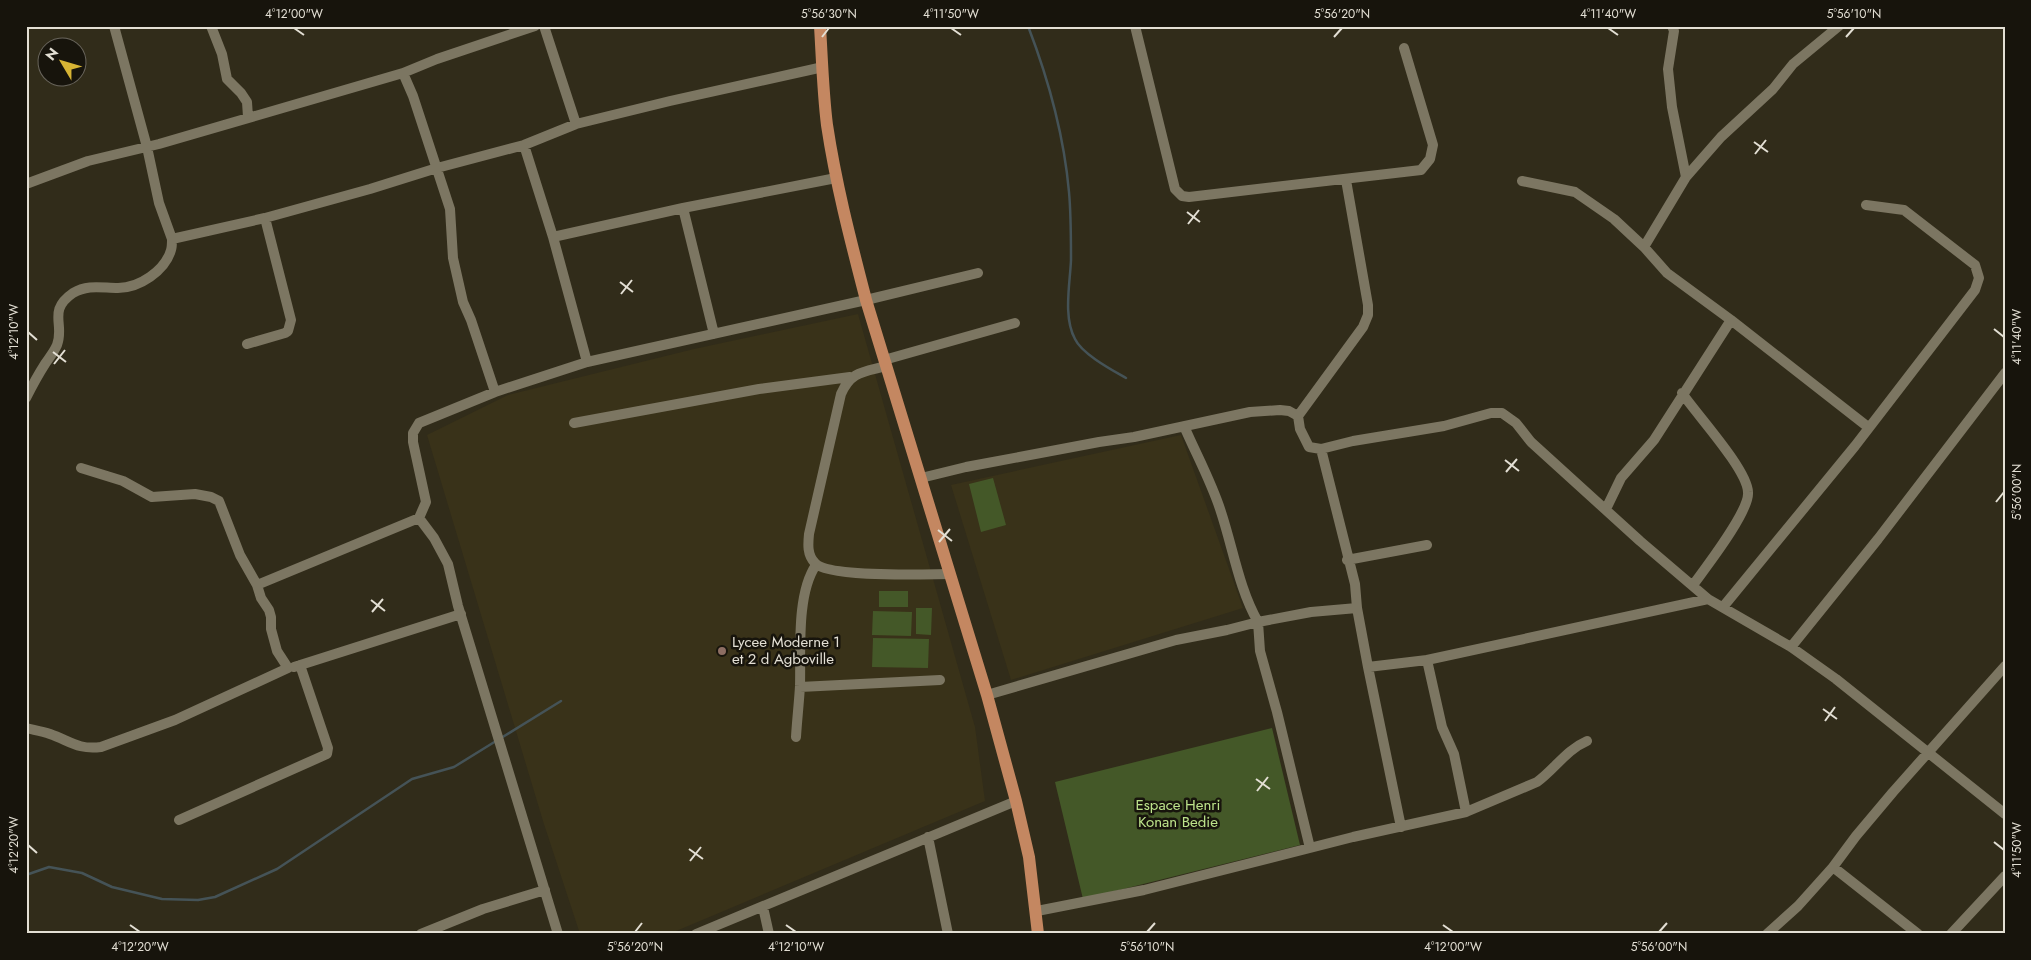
<svg xmlns="http://www.w3.org/2000/svg" width="2031" height="960" font-family="Jost,sans-serif">
	<rect width="100%" height="100%" fill="#312c1a"/>
	<!-- built -->
	<path fill="#393219" d="M858,314L975,727L985,801L669,934H580L543,821L427,435L508,395L694,349Z
		M1181,435L1243,608L1011,680L951,485Z"/>
	<!-- green -->
	<path fill="#445828" d="M993,478L1006,525L981,532L969,484Z
		M879,591H908V607H879Z
		M916,608H932L931,635L916,634Z
		M873,611L912,612L911,636L872,635Z
		M873,638L929,639L928,668L872,667Z
		M1272,728L1300,845L1083,899L1055,782Z"/>
	<g fill="none" stroke-linecap="round" stroke-linejoin="round">
		<!-- stream -->
		<path stroke="#455357" stroke-width="2.5" d="M1028,26C1048,78 1064,136 1069,192C1071,214 1071,238 1071,260C1070,284 1063,317 1075,339C1082,354 1112,370 1126,378
			M501,738L561,701
			M26,875L49,867L82,873L112,887L162,899L198,900L215,897L277,869L412,779L454,767L496,741"/>
		<!-- minor -->
		<path stroke="#7c7662" stroke-width="10" d="M114,26L147,147L159,203L172,239
			M211,26L222,54L227,79L241,93L247,102L248,117
			M544,26L576,124
			M1135,26L1175,189L1182,196L1189,197L1421,170L1430,159L1433,145L1404,48
			M1672,26L1674,31L1668,69L1672,107L1686,177
			M403,73L437,59L535,26
			M524,145L553,237
			M1522,181L1575,192L1614,219L1644,247L1667,273L1731,320L1868,427
			M26,184L88,161L159,144L403,73L413,96L450,209L453,258L463,302L471,320L495,392
			M683,208L714,334
			M1644,247L1686,177L1721,137L1773,89L1793,64L1839,26
			M247,344L285,333L288,331L291,320L265,218
			M884,360L1015,323
			M587,362L553,237L683,208L836,178
			M886,366C864,372 851,371 841,394L809,534C808,544 807,555 815,563C828,578 927,574 949,574
			M1682,393C1697,415 1747,469 1748,492C1750,511 1706,567 1693,585
			M26,398C32,386 38,375 45,364C49,358 54,352 57,345C65,324 47,311 73,293C88,284 102,288 118,288C139,288 165,271 171,250C172,247 172,242 172,239L265,218L370,189L437,168L524,145L576,124L670,101L823,67
			M1298,416L1363,327L1368,315V305L1346,180
			M574,423L759,389L850,377
			M1184,426C1196,454 1212,483 1221,512C1233,548 1239,589 1258,622L1311,612L1357,608
			M1321,449L1355,584L1357,608L1368,667L1401,827
			M921,478L966,467L1099,442L1134,437L1250,412L1280,410L1289,411L1298,416L1300,429L1309,447L1321,449L1353,441L1444,426L1491,413H1502L1516,423L1531,442L1640,541L1708,599L1791,647L1836,679L2005,814
			M1606,509L1621,478L1654,440L1731,320
			M419,518L434,538L448,564L458,606L558,934
			M1347,560L1427,545
			M257,585L419,518L426,502L413,442V433L419,423L495,392L587,362L866,300L978,273
			M1723,607L1855,446L1975,290L1979,278L1975,265L1904,210L1866,205
			M1791,647L1878,539L2005,373
			M1427,660L1442,727L1454,754L1466,812
			M294,667L461,614
			M1368,667L1427,660L1708,599
			M800,687L940,680
			M987,695L1176,640L1227,630L1258,622L1260,651L1277,712L1310,848
			M26,728C34,730 42,731 50,734C70,741 78,750 101,747L175,720L288,668L277,651L271,629V617L269,610L261,598L257,585L240,555L219,501L211,497L195,494L152,497L123,481L81,468
			M796,737C797,720 799,703 800,686C801,652 796,594 816,565
			M179,820L327,754L328,748L300,665
			M928,837L948,934
			M1833,867L1918,934
			M763,907L769,934
			M1037,911L1144,890L1353,837L1466,812L1537,782C1555,769 1566,750 1587,741
			M421,934L483,909L545,890
			M696,934L1016,801
			M1767,934L1798,906L1833,867L1856,836L1893,792L2005,666
			M1951,934L2005,876"/>
		<!-- major -->
		<path stroke="#c48761" stroke-width="12" d="M820,26C822,59 823,93 827,125C836,185 851,242 866,300L987,695L1016,801L1029,857L1038,934"/>
	</g>
	<!-- ticks -->
	<path fill="none" stroke="#e3dfd4" stroke-width="2" d="M294,28L304,35M951,28L961,35M1608,28L1618,35M822,37L829,28M1334,37L1342,28M1846,37L1854,28M1754,142L1768,152M1755,154L1766,140M1187,212L1200,222M1188,224L1199,210M620,282L633,292M621,294L632,280M1994,329L2004,337M28,332L37,340M53,352L66,362M54,364L65,350M1505,460L1519,471M1506,472L1517,459M1996,502L2004,492M938,530L952,541M939,542L950,529M371,600L385,611M372,612L383,599M1823,709L1837,719M1825,721L1835,707M1256,779L1270,789M1257,791L1268,777M1994,842L2004,850M28,845L37,853M689,849L703,859M690,861L701,847M130,925L140,932M786,925L796,932M1443,925L1453,932M635,932L642,923M1147,932L1155,923M1659,932L1667,923"/>
	<!-- markers -->
	<circle fill="#8d6e63" stroke="#17140c" stroke-width="2" cx="722" cy="651" r="5"/>
	<g text-anchor="middle" stroke-width="5" stroke-linejoin="round" paint-order="stroke">
		<!-- poi labels -->
		<g font-size="15" fill="#e3dfd4" stroke="#17140c" text-anchor="start">
			<text x="732" y="647">Lycee Moderne 1<tspan x="732" dy="17">et 2 d Agboville</tspan></text>
		</g>
		<!-- park labels -->
		<g font-size="15" fill="#bde38b" stroke="#17140c">
			<text x="1178" y="810">Espace Henri<tspan x="1178" dy="17">Konan Bedie</tspan></text>
		</g>
	</g>
	<!-- border -->
	<rect width="2031" height="960" fill="none" stroke="#17140c" stroke-width="55"/>
	<!-- north arrow -->
	<g transform="translate(62 62) rotate(308)"><circle r="24" fill="#17140c" stroke="#69655c"/>
	<path d="M0-4L9 19L0 12L-9 19Z" fill="#d7b434"/>
	<text y="-8" font-size="14" font-weight="bold" text-anchor="middle" fill="#e3dfd4">N</text>
	</g>
	<rect x="28" y="28" width="1976" height="904" fill="none" stroke="#e3dfd4" stroke-width="2"/>
	<g font-size="12" text-anchor="middle" fill="#e3dfd4">
		<text x="294" y="18">4°12'00"W</text>
		<text x="829" y="18">5°56'30"N</text>
		<text x="951" y="18">4°11'50"W</text>
		<text x="1342" y="18">5°56'20"N</text>
		<text x="1608" y="18">4°11'40"W</text>
		<text x="1854" y="18">5°56'10"N</text>
		<text transform="translate(14 332) rotate(-90)" y="4">4°12'10"W</text>
		<text transform="translate(2017 337) rotate(-90)" y="4">4°11'40"W</text>
		<text transform="translate(2017 492) rotate(-90)" y="4">5°56'00"N</text>
		<text transform="translate(14 845) rotate(-90)" y="4">4°12'20"W</text>
		<text transform="translate(2017 850) rotate(-90)" y="4">4°11'50"W</text>
		<text x="140" y="951">4°12'20"W</text>
		<text x="635" y="951">5°56'20"N</text>
		<text x="796" y="951">4°12'10"W</text>
		<text x="1147" y="951">5°56'10"N</text>
		<text x="1453" y="951">4°12'00"W</text>
		<text x="1659" y="951">5°56'00"N</text>
	</g>
</svg>
